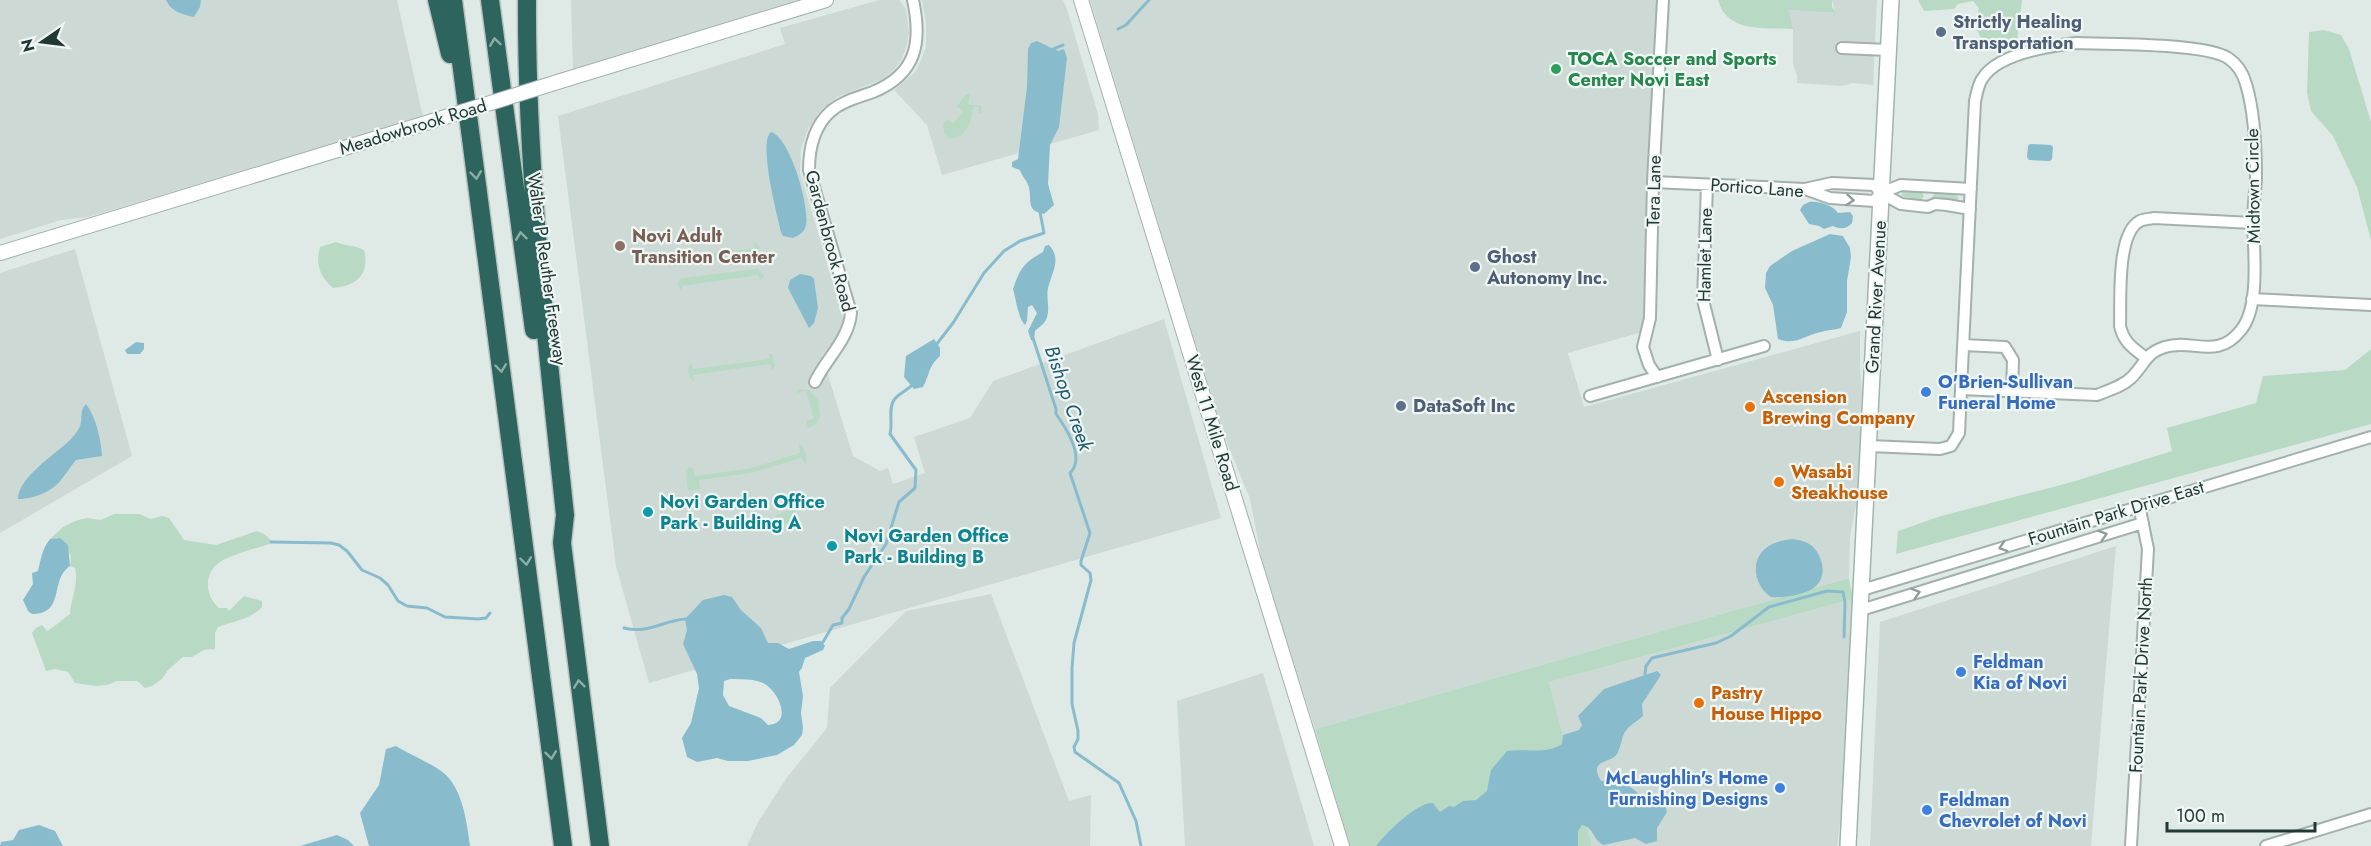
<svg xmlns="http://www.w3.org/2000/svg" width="2371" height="846" font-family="Jost,sans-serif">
	<rect width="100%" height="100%" fill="#dfeae6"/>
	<!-- built -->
	<path fill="#cdd9d5" d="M0,0H397L423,117L88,217L61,220L0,239Z
		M571,0H804L573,72Z
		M879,0H899L906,9L909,32L907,45L902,59L893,71L881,80L837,97L821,110L808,129L801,149L800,172L843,317L842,325L838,333L822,356L853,456L880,471L888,468L893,484L925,473L914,437L970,418L993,381L1164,319L1221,518L649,683L616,566L558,116L785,44L780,28Z
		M922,0H1063L1067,9L1098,114L1099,130L942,175L927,125L894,90L915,72L921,60L926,47V23Z
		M1090,0H1657L1649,172L1645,320L1642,332L1568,353L1584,407L1860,331V369L1862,393L1858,494L1850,537L1849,578L1315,729L1262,561L1250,499L1222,430Z
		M1832,0H1877L1873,85L1852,83L1842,86L1797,83V75L1793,64V29L1789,10L1835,13Z
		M75,249L132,456L0,533V273Z
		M2116,546L2091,846H1870L1880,622Z
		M991,594L1069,801L1091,795L1090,846H747L758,822L788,776L827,728L830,688L906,611Z
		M1853,599L1843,800L1837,846H1592L1549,682Z
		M1263,673L1314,846H1185L1177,701Z"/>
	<!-- green -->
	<path fill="#b8dac5" d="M1718,0H1832V7L1836,13L1789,10L1793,29C1766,27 1727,34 1718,0Z
		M1918,0H2022L2017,41L1986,49L1975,26L1979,8L1973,1L1958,4L1954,9L1924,11Z
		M2324,30L2341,35L2349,49L2371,122V240L2357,187L2333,136L2311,111L2307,93L2309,32Z
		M966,94L970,95L968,104L982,106L981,113H978L979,107L974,106C970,123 968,137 949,139L944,133L943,124L948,119L953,124L963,111L957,106Z
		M1903,191L1921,192L1924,196L1921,200L1901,196Z
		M1935,193L1956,195L1959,198L1956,202L1933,199L1932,197Z
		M336,242C346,246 355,245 364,250C370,275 356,286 333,288C320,277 315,264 320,247Z
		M755,242L760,247L756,254L679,266L674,260L677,252L678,258L754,248Z
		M758,269L764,275L761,281L758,275L682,286L681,291L677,284L681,278Z
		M2371,349V424L1896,554L1898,531L1941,516L2072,482L2172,451L2167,428L2256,403L2263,376L2345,370Z
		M769,353L772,354L775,367L772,370L770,364L693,375L694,382L689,376L688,366L692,363L693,369L769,359Z
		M798,389L809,390L818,400L820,416L816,424L808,428L806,421L814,418L806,391L798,393L796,391Z
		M799,444C805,448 808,458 806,465L801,458L751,473L699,480L700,489L688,491L686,473L689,467L693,468L695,476L751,468L800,453Z
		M750,493L753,502L757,501L759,510L738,500V497Z
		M792,509L797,513L794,522L783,524L775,520L776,515Z
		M114,514H139L151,519L162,516L169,518L184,540L216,545L257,531L264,534L272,541L270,544C259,547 228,556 220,562C203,573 205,596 219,608H227L229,611L244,596L262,601V607C250,620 234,621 218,627L215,633V649L204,650L192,657H183L168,670L162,679L152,686L145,688L137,681H117L107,685L95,686L75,683L68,672L55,669L46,671L32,633L36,628L42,625L47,631C52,629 64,618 70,614C71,599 79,582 75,568L70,566L71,556L60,538L50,539L63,527L75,521L87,518L101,520Z
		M1849,578L1853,599L1549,682L1592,846H1350L1315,729Z"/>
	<!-- water -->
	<path fill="#88bccd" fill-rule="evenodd" d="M166,0H201L200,7L194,17C182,14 171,12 166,0Z
		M1037,41L1058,51L1064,49L1067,58L1059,127L1050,145L1048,184L1054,205L1044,214C1026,211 1032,201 1029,188C1028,181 1022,177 1020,170L1012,167V162L1018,159L1027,87L1028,49L1031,43Z
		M771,132C790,137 810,207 806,225C805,232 799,235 793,238L783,236L781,232C777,215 758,142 771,132Z
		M2030,144L2051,145L2053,147L2052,159L2050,161L2029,160L2027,157L2028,146Z
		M1809,202C1820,201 1832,205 1838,213L1850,212L1853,216L1852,223C1846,230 1840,229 1833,226L1824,229L1819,226L1809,224L1800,210L1803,205Z
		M1830,234L1843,236L1850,248L1851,257L1847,281V312L1841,328C1834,330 1827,330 1821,332C1805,335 1795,346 1778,339L1773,305L1765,288L1766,273L1770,266L1792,251Z
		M1049,245C1062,259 1052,272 1048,288C1046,298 1050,308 1047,317C1045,324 1040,326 1035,331L1034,341L1031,340L1028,331L1037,313L1032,305L1028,307L1027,321L1025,325C1018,318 1016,299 1013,289C1020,269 1023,263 1043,252L1045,246Z
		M800,274L811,276L814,279L818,308L814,323L809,328L788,288L790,280Z
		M934,339L940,348V356C928,367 930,374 923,387L914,389L904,377L906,356Z
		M136,342L144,343V349L140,354H127L125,350Z
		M86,404C96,417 101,439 102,456L76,460C70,467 66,474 61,480C52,492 33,499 18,499C18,478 54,455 69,441C73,437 78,431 80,426C83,418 79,411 86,404Z
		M60,538L68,545L70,566C49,580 66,614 32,614L28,611L23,600L33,584L32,573L38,571C41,559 42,549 50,539Z
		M1793,539C1800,540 1809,542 1814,548C1823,558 1827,576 1816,586C1806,595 1784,598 1771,597C1755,587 1749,561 1766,548C1773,542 1784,540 1793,539Z
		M724,595L732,597L741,610L761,628L768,643H778L789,649L813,641H821L825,646L823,650L805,658L802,668L799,672L803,696L801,713L803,728L802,735L794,745L777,755L748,761H728L717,758L697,762L687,757L682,738L691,723L699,688L697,674L683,644L687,630L685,619L703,600ZM730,679C741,680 752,678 763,683C778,690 794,724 768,725L761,718L729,706L723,695L724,681Z
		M1657,671L1661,675L1642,704L1643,716C1635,723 1627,726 1623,736C1621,742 1620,749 1617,754C1610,764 1588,759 1601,781C1610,782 1618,780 1627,785C1636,790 1642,798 1652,802L1667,798L1665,806L1667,812L1657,828V841L1646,844L1635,838L1604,845C1593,841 1594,827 1582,825L1578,831V846H1376C1385,834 1417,802 1433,803L1440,812L1449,806L1454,807L1463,801L1476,800L1487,791L1491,770L1507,751C1526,748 1545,755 1562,744L1563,735L1579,730L1582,725L1578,716L1604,689Z
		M396,746C410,755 434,764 446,775C463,792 467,823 470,846H369L360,813L379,785L386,749Z
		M39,825L55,831L63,846H0L1,842L13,840L19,830Z
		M337,835L348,840L354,846H300Z"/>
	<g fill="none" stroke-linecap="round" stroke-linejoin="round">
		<!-- stream -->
		<path stroke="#88bccd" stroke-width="3" d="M1118,29L1126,25L1149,0
			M1051,50L1063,45
			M1033,338L1056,409V414C1066,428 1086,458 1070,473L1090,533L1081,561V565L1090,573L1091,580L1074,643L1072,668V704L1078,731V739L1074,747L1075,752L1119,783L1136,821L1141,846
			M936,345L953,323L984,273L1004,251L1020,241L1044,233L1040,212
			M271,542L331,543L339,545L347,551L362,570L380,578L388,585L398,601L407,606L427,608L445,617L478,619L486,618L490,613
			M624,628C648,634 662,621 685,619
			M823,642L833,625L842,623V618L849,609L864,577L886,544L899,502L915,488L916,470L890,434C893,424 888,408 894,400C898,394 908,390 913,384
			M1645,674L1646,666L1652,658L1716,643L1731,636L1769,607L1827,591L1843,592L1845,602L1844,637"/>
		<!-- minor casing -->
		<g stroke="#a2b1ad" stroke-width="14">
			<path id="minor" d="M2076,43C2107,44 2206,43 2228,58C2237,64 2243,73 2246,84C2255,113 2256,148 2256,178C2255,194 2253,209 2253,224C2254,252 2260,307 2241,330C2217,361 2192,338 2165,347C2146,353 2146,362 2133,376C2124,386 2109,390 2097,395L1961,389L1975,101C1977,93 1978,85 1982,79C1997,54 2049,46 2076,43Z
				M1842,48L1888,50
				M1653,182L1805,189L1830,198L1874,201L1881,193L1874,185L1832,183L1805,189
				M1707,185L1703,300L1718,360
				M1970,209L1947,205L1935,204L1928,207L1901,204L1881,193L1901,185L1971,189
				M2252,299L2371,305
				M1963,345L2005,347L2013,360L2012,391
				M2146,358C2133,348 2124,343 2120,326C2121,302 2116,233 2140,221C2144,219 2150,219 2154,218L2253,223
				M1657,377L1649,365L1643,347L1650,318L1653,182L1663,0
				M815,382C826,359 849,339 851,313L809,170C809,148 814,126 831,111C843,101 859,97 873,92C917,74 922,42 913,0
				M1590,396L1764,346
				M1869,446L1940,449L1951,446L1959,433L1961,389
				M1862,590L2371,437
				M1861,610L2143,523
				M2131,846L2148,549L2139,505
				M2266,846L2371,814"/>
		</g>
		<!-- tertiary casing -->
		<g stroke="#a2b1ad" stroke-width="16">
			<path id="tertiary" d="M1081,0L1342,846
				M564,80L826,0
				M0,253L423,124"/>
		</g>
		<!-- secondary casing -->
		<g stroke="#9eb5af" stroke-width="18">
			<path id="secondary" d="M1848,846L1891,0"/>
		</g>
		<!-- motorway casing -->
		<g stroke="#bcc4c2" stroke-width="21">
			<path id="motorway" d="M437,0L450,54
				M453,0L563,846
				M490,0L534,330
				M527,0C526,173 547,343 565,515L562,543L600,846"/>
		</g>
		<!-- minor -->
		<use href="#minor" stroke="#fff" stroke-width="10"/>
		<!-- tertiary -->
		<use href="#tertiary" stroke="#fff" stroke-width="14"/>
		<!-- secondary -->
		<use href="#secondary" stroke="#fff" stroke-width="15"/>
		<!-- motorway -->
		<use href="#motorway" stroke="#2e645e" stroke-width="18"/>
		<!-- tertiary-bridge casing -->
		<g stroke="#a2b1ad" stroke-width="16" stroke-linecap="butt">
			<path id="tertiary-bridge" d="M423,124L564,80"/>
		</g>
		<!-- tertiary-bridge -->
		<use href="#tertiary-bridge" stroke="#fff" stroke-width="14"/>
	</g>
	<!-- one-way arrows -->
	<defs><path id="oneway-chevron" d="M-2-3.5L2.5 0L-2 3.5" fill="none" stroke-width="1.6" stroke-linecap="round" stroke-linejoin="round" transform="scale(1.5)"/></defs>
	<g stroke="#8eada8">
		<use href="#oneway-chevron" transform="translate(495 42) rotate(-98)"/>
		<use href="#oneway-chevron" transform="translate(476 175) rotate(83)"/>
		<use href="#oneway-chevron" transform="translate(521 236) rotate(-97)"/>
		<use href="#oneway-chevron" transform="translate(501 368) rotate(83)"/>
		<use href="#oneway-chevron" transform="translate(526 561) rotate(83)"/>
		<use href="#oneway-chevron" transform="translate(579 684) rotate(-97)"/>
		<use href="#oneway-chevron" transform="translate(551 755) rotate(83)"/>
	</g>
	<g stroke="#909c9a">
		<use href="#oneway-chevron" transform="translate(1850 200) rotate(5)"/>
		<use href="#oneway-chevron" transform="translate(2103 535) rotate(-17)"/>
		<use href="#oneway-chevron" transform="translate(2003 547) rotate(163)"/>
		<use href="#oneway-chevron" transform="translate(1916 593) rotate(-17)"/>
	</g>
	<!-- markers -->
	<g fill="#5c6f8a" stroke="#eff6f3" stroke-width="2">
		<circle cx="1941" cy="32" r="6"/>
		<circle cx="1475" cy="267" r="6"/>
		<circle cx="1401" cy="406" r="6"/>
	</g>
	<circle fill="#2e9e5b" stroke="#eff6f3" stroke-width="2" cx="1556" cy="69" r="6"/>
	<circle fill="#8d6e63" stroke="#eff6f3" stroke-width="2" cx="620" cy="246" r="6"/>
	<g fill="#3f7fe0" stroke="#eff6f3" stroke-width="2">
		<circle cx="1926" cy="392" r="6"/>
		<circle cx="1961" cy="672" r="6"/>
		<circle cx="1780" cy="788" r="6"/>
		<circle cx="1927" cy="810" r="6"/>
	</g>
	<g fill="#e8710a" stroke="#eff6f3" stroke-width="2">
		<circle cx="1750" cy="407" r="6"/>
		<circle cx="1779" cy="482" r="6"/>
		<circle cx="1699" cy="703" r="6"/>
	</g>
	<g fill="#0f9aa8" stroke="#eff6f3" stroke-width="2">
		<circle cx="648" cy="512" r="6"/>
		<circle cx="832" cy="546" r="6"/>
	</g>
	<g text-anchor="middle" stroke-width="4.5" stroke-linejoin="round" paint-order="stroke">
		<!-- service labels -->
		<g font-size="18" font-weight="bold" fill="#4e5e75" stroke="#eff6f3" text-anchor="start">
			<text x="1953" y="28">Strictly Healing<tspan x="1953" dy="21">Transportation</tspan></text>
			<text x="1487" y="263">Ghost<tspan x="1487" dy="21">Autonomy Inc.</tspan></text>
			<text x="1413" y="412">DataSoft Inc</text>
		</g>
		<!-- leisure labels -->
		<g font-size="18" font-weight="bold" fill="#27864d" stroke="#eff6f3" text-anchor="start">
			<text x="1568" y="65">TOCA Soccer and Sports<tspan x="1568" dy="21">Center Novi East</tspan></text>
		</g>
		<!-- street labels -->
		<g font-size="18" fill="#213935" stroke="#eff6f3">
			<text transform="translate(413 127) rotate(-17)" y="6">Meadowbrook Road</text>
			<text transform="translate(2253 186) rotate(-91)" y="6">Midtown Circle</text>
			<text transform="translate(1757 188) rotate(4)" y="6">Portico Lane</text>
			<text transform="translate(1654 191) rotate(-89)" y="6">Tera Lane</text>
			<text transform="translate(830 241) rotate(75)" y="6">Gardenbrook Road</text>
			<text transform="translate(1705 255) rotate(-89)" y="6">Hamlet Lane</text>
			<text transform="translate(547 269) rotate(82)" y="6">Walter P Reuther Freeway</text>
			<text transform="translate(1876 297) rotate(-87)" y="6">Grand River Avenue</text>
			<text transform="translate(1212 423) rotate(73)" y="6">West 11 Mile Road</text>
			<text transform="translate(2116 513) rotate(-17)" y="6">Fountain Park Drive East</text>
			<text transform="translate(2141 675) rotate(-87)" y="6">Fountain Park Drive North</text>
		</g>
		<!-- education labels -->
		<g font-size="18" font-weight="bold" fill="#785e54" stroke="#eff6f3" text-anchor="start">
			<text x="632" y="242">Novi Adult<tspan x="632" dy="21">Transition Center</tspan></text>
		</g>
		<!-- shop labels -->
		<g font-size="18" font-weight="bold" fill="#366cbe" stroke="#eff6f3" text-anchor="start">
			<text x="1938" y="388">O'Brien-Sullivan<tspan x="1938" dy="21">Funeral Home</tspan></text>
			<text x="1973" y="668">Feldman<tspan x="1973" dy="21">Kia of Novi</tspan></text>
			<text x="1768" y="784" text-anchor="end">McLaughlin's Home<tspan x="1768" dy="21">Furnishing Designs</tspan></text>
			<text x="1939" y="806">Feldman<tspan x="1939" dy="21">Chevrolet of Novi</tspan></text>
		</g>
		<!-- food labels -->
		<g font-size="18" font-weight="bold" fill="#c56008" stroke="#eff6f3" text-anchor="start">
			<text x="1762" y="403">Ascension<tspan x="1762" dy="21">Brewing Company</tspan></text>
			<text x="1791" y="478">Wasabi<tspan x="1791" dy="21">Steakhouse</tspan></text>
			<text x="1711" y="699">Pastry<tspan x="1711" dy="21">House Hippo</tspan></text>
		</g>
		<!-- culture labels -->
		<g font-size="18" font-weight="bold" fill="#0d838f" stroke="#eff6f3" text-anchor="start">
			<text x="660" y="508">Novi Garden Office<tspan x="660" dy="21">Park - Building A</tspan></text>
			<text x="844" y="542">Novi Garden Office<tspan x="844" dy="21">Park - Building B</tspan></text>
		</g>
		<!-- water labels -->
		<g font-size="20" font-style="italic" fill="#1e5b72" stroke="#eff6f3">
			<text transform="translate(1069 398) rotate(71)" y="7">Bishop Creek</text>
		</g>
	</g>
	<!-- north arrow -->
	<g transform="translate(42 42) rotate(256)" stroke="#eff6f3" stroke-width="4.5" paint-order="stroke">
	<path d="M0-4.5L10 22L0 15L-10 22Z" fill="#213935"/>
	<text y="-9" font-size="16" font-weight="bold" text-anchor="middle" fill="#213935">N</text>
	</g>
	<!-- scale -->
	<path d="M2167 822v9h148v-9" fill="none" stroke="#213935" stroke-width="3"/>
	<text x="2176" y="822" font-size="18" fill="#213935" stroke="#eff6f3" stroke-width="4.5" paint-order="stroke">100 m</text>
</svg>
